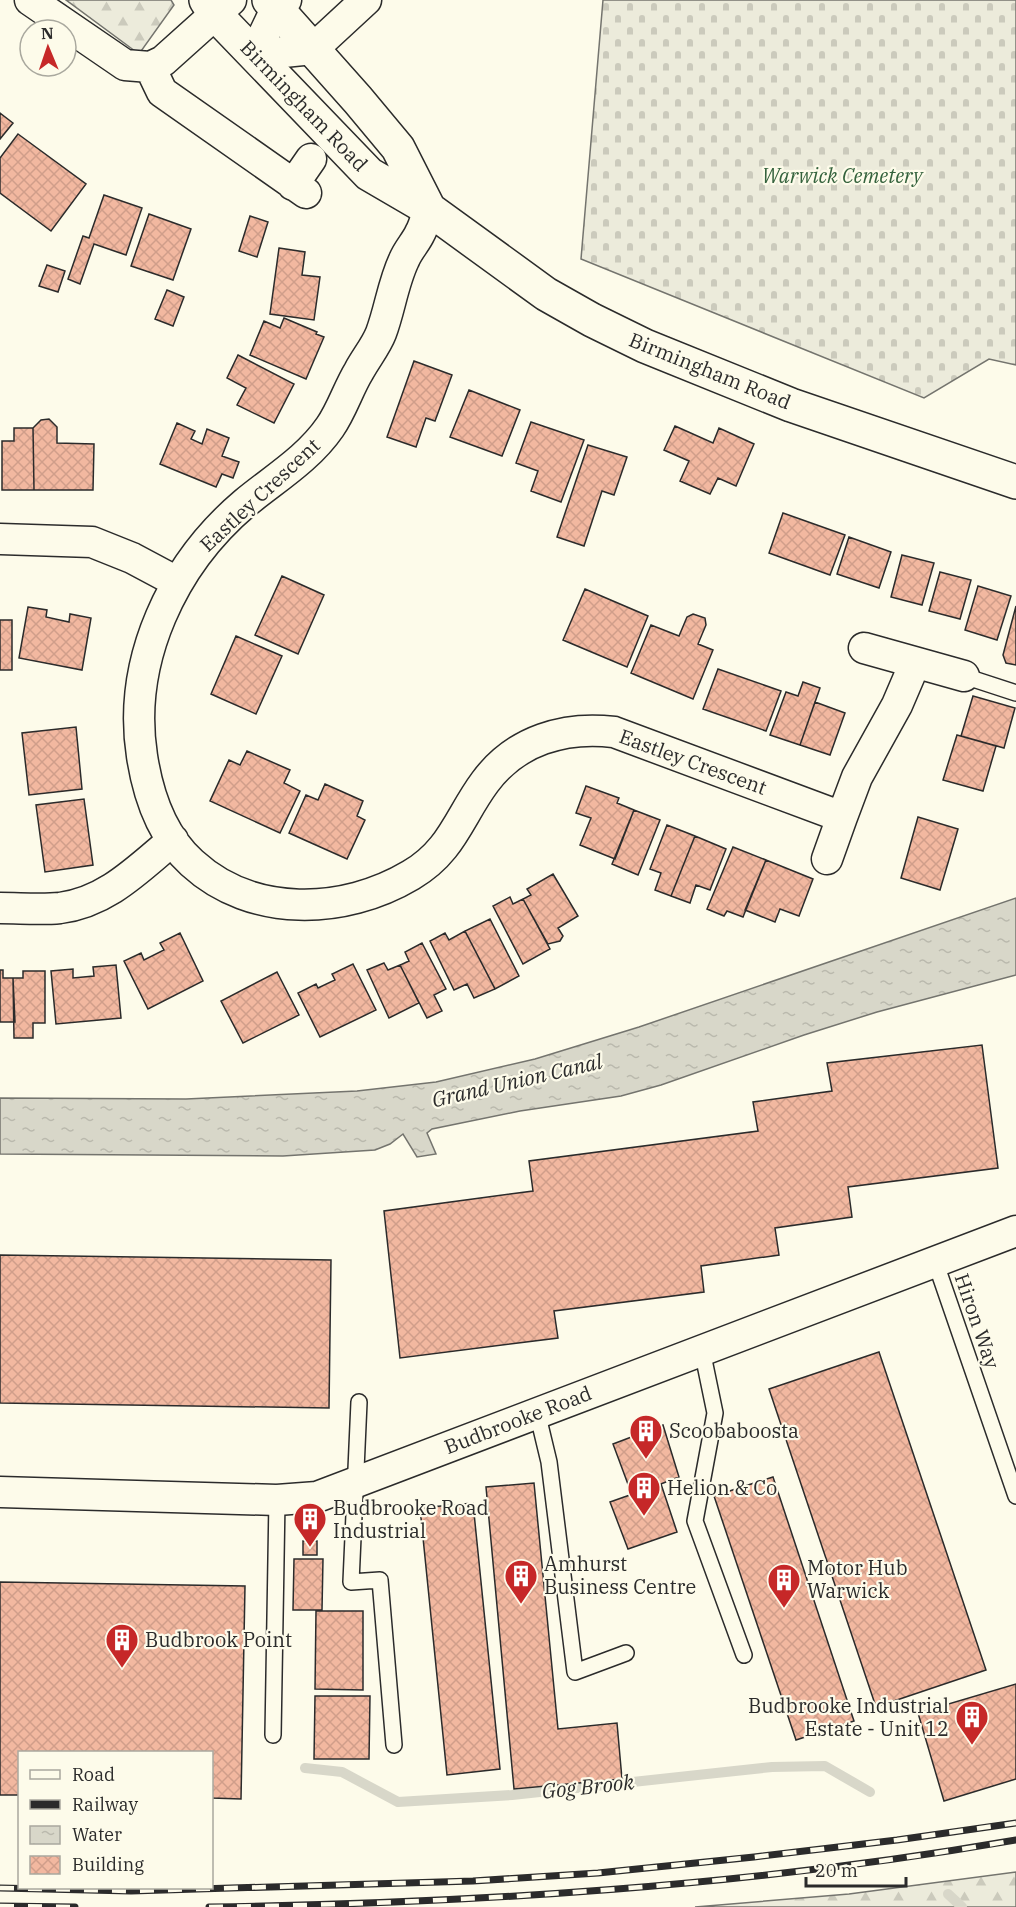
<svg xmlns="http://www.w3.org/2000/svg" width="1016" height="1907" font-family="'IBM Plex Serif',serif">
	<defs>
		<pattern id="forest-firs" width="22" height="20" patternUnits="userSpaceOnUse" patternTransform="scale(1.5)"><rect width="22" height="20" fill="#ecebdb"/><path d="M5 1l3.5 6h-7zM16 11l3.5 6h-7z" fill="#cbcabc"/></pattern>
		<pattern id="cemetery-stones" width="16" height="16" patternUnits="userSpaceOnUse" patternTransform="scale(1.5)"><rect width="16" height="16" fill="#ecebdb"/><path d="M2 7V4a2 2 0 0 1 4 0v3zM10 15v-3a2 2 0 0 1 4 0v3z" fill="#cbcabc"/></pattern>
		<pattern id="water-ripples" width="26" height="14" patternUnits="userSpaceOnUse" patternTransform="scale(1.5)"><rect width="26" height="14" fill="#d8d7c9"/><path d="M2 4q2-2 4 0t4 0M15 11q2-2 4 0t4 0" fill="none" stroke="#bab9ad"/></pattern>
		<pattern id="building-cross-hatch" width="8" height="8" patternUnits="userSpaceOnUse" patternTransform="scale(1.5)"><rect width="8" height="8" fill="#f2b8a0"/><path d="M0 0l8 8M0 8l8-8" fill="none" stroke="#d09e8a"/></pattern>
	</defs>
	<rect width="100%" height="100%" fill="#fdfbea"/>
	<!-- forest -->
	<path fill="url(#forest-firs)" stroke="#74746e" stroke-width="1.5" d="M66,0H171L174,5L139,54Z
		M1016,1872V1907H695L849,1894Z"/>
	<!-- cemetery -->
	<path fill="url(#cemetery-stones)" stroke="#74746e" stroke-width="1.5" d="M603,0H1016V365L989,359L924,398L581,259Z"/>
	<!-- water -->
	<path fill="url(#water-ripples)" stroke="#74746e" stroke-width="1.5" d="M1016,898V975L877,1012L804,1035L661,1085L621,1096L520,1111L432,1129L427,1133L436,1154L417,1157L403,1134L390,1144L375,1150L283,1156L0,1154V1098L186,1099L357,1091L436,1082L535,1059L639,1027Z"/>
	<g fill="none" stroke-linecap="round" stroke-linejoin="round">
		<!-- stream -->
		<path stroke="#d8d7c9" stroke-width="10" d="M305,1768L342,1772L398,1802L512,1795L772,1767L825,1766L870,1792
			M948,1894L962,1907"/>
	</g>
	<!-- building -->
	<path fill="url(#building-cross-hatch)" stroke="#2b2b2b" stroke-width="1.5" d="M0,113L13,123L0,139Z
		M18,134L86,184L51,231L0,193V158Z
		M104,195L142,208L126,255L94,244L80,284L68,279L83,236L89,238Z
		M149,214L191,229L173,280L131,266Z
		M250,216L268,222L257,257L239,251Z
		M279,248L305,252L302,275L320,277L314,320L270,314Z
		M47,265L65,271L58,292L39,286Z
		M167,290L184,297L173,326L155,319Z
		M284,318L317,332L316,334L324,337L306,379L250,355L264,321L280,328Z
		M238,355L294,384L274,423L237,405L246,388L227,378Z
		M414,361L452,375L435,421L426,418L416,447L387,437Z
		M469,390L520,410L502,456L450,437Z
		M49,419L57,427V443L94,444L93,490H34L33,428L41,420Z
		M531,422L584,440L561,502L531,491L538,471L516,463Z
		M177,423L195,431L191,439L202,444L207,429L229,438L222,456L239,462L233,478L222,474L216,487L160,464Z
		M675,426L713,443L719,428L754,444L736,486L718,478L710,494L680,481L689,461L664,450Z
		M14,428H33L34,490H2V441H14Z
		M588,445L627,457L614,495L602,491L584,546L557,537Z
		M783,513L845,535L830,575L769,553Z
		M849,537L891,552L879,588L837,574Z
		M902,555L934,563L922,605L891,597Z
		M940,572L971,580L960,619L929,611Z
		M282,576L324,595L298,654L255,635Z
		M978,586L1011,596L997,640L965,630Z
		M585,589L648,616L627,667L563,640Z
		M1016,606V665L1006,663L1003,655Z
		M28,607L47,610L46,617L69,622L70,614L91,618L82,670L19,658Z
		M693,614L705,618L706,625L698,644L713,650L693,699L631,673L651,625L679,636L687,617Z
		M0,620H12V670H0Z
		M236,636L282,656L256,714L211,694Z
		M718,669L781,691L766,731L703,709Z
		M803,682L820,688L800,745L770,735L786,692L798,696Z
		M973,696L1015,708L1004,748L961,736Z
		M815,702L845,713L830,755L800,745Z
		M76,727L82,789L29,795L22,733Z
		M957,735L996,746L983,791L943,780Z
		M247,751L290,770L284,783L300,791L280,833L210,801L229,760L240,765Z
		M325,784L363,801L357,816L365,820L347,859L289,833L306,795L318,800Z
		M586,786L619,798L617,803L634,810L615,859L580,845L591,818L576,813Z
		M84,799L93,865L45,872L36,805Z
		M634,810L660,820L638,875L612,864Z
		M918,817L958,829L940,890L901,878Z
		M667,825L695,836L671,896L655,890L661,873L650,869Z
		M695,836L726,849L710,890L696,885L690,903L671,896Z
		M733,847L766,860L743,917L727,911L724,916L707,909Z
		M766,860L813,879L799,916L780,909L775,922L745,910Z
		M553,874L578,916L558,928L563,936L560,941L548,944L523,899L531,895L527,889Z
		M510,897L513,904L523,899L550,949L523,964L493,906Z
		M490,919L519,976L495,989L465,931Z
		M465,931L495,989L474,998L467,984L454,990L430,941L445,933L449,940Z
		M180,933L203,981L148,1009L124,961L141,953L144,960L164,950L160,943Z
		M422,943L446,989L434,995L442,1011L427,1018L400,965L409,961L405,952Z
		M384,963L388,970L400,965L419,1003L389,1018L367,970Z
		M353,964L376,1010L320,1037L298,993L316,984L318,988L335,980L332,974Z
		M116,965L121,1018L56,1024L51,971L73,969V978L94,976L93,967Z
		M0,970H3V978H13L15,1022H0Z
		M23,971H45V1023H33V1038H14L13,978H23Z
		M277,972L299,1015L243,1043L221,1001Z
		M982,1045L998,1168L848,1187L852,1217L775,1228L779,1255L701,1266L704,1292L554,1311L558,1338L400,1358L384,1211L533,1191L529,1161L758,1131L753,1102L832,1091L827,1063Z
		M0,1255L331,1260L329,1408L0,1403Z
		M879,1352L986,1670L876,1707L769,1389Z
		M663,1425L679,1477L632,1495L613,1444Z
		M773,1477L854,1721L796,1740L714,1496Z
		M534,1483L558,1729L617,1723L622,1779L514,1789L486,1487Z
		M661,1484L677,1532L628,1549L610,1502Z
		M473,1503L500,1769L447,1775L420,1508Z
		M303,1541H317V1555H303Z
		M294,1559H323L322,1610H293Z
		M0,1582L245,1586L241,1799L212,1798V1752H20V1795H0Z
		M316,1611H363V1690L315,1689Z
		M1016,1684V1779L944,1801L918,1713Z
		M315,1696H370L369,1759H314Z"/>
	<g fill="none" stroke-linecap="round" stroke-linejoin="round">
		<!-- lane casing -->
		<g stroke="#2b2b2b" stroke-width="18">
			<path id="lane" d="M964,676L1016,693
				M935,1261L1016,1496
				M702,1350L715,1413L695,1521L744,1655
				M359,1402L351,1582L380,1580L394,1745
				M537,1412L549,1462L575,1672L626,1653
				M273,1735L277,1500"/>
		</g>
		<!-- street casing -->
		<g stroke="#2b2b2b" stroke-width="33">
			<path id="street" d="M30,0L125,65L150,67L163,61L231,0
				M254,55L313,49L366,0
				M254,55L277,7L286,0
				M150,67L162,92L306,193
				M293,185L311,159
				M429,209C426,217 424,226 420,233C416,242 408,250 404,260C393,283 390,309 381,333C376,346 366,358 359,371C348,389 342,410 330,427C308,459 274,479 245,503C173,564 127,660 142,756C148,795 162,836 192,863C252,918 344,915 411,875C452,851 459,817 485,782C516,740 565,726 614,732L842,817L857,777L897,705L915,663
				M0,539L92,542L132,558L177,582
				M864,648L964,676
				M827,859L842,817
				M0,908C20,908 40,910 60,908C107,902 138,869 173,840
				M0,1492L277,1500L317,1497L1016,1231"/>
		</g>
		<!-- primary casing -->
		<g stroke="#2b2b2b" stroke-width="36">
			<path id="primary" d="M206,0L215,14L369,174L429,209L546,294L592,320L645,346L791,405L1016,482
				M269,0L358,100L398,148L429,209"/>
		</g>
		<!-- lane -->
		<use href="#lane" stroke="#fdfbea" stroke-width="15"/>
		<!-- street -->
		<use href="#street" stroke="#fdfbea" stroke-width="30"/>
		<!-- primary -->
		<use href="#primary" stroke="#fdfbea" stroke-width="33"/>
		<!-- rail casing -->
		<g stroke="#2b2b2b" stroke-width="7">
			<path id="rail" d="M0,1888L131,1891L473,1881L598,1873L754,1857L897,1840L1016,1823
				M0,1906L75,1907
				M209,1907C479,1903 750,1886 1016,1840"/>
		</g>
		<!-- rail -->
		<use href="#rail" stroke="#fdfbea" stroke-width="4.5" stroke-dasharray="14" stroke-linecap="butt"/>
	</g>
	<!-- icons -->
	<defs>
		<g id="building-pin" transform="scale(1.725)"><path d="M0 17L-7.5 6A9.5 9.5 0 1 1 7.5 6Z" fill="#c62828" stroke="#fdfbea"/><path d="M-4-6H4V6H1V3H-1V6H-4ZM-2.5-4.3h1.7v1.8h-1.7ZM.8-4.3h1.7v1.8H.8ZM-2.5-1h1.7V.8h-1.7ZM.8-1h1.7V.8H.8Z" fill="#fff"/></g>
	</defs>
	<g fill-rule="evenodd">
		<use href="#building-pin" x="646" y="1431"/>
		<use href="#building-pin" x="644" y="1488"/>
		<use href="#building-pin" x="310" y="1519"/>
		<use href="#building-pin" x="521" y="1576"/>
		<use href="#building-pin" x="784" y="1580"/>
		<use href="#building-pin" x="122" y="1640"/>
		<use href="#building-pin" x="972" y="1717"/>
	</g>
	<g text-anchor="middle" stroke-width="4.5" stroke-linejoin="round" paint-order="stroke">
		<!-- street labels -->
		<g font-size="20" fill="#2b2b2b" stroke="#fdfbea">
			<text transform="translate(304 106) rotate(46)" y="7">Birmingham Road</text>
			<text transform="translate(710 371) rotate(22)" y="7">Birmingham Road</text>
			<text transform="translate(260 495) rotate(-43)" y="7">Eastley Crescent</text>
			<text transform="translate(693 762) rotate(20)" y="7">Eastley Crescent</text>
			<text transform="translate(977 1321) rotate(71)" y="7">Hiron Way</text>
			<text transform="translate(518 1420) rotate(-21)" y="7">Budbrooke Road</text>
		</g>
		<!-- park labels -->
		<g font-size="20" font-style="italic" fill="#34623c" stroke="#fdfbea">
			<text x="842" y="183">Warwick Cemetery</text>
		</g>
		<!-- poi labels -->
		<g font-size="20" fill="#2b2b2b" stroke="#fdfbea" text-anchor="start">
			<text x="669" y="1438">Scoobaboosta</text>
			<text x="667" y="1495">Helion &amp; Co</text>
			<text x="333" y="1515">Budbrooke Road<tspan x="333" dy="23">Industrial</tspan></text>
			<text x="544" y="1571">Amhurst<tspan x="544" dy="23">Business Centre</tspan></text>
			<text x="807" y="1575">Motor Hub<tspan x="807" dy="23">Warwick</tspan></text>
			<text x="145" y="1647">Budbrook Point</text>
			<text x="949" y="1713" text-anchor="end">Budbrooke Industrial<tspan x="949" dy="23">Estate - Unit 12</tspan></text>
		</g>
		<!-- water labels -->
		<g font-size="21" font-style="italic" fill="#2b2b2b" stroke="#fdfbea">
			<text transform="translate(517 1081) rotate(-13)" y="7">Grand Union Canal</text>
			<text transform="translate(588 1787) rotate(-6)" y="7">Gog Brook</text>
		</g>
	</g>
	<!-- legend -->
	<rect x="18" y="1751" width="195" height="138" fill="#fdfbea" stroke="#a9a89e" stroke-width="1.5"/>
	<rect x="30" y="1770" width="30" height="9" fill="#fdfbea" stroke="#a9a89e" stroke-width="1.5"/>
	<text x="72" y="1781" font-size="18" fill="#2b2b2b">Road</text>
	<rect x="30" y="1800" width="30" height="9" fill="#2b2b2b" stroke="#a9a89e" stroke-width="1.5"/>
	<text x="72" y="1811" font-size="18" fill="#2b2b2b">Railway</text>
	<rect x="30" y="1826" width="30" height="18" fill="url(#water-ripples)" stroke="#a9a89e" stroke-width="1.5"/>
	<text x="72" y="1841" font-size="18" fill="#2b2b2b">Water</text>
	<rect x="30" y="1856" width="30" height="18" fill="url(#building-cross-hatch)" stroke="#a9a89e" stroke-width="1.5"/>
	<text x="72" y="1871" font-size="18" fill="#2b2b2b">Building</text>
	<!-- north arrow -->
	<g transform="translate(48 48) rotate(358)"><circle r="28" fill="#fdfbea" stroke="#a9a89e" stroke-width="1.5"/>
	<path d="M0-4.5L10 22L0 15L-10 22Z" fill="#c62828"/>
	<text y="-9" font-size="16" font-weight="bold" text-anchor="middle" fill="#2b2b2b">N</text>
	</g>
	<!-- scale -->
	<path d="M806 1877v9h100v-9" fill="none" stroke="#2b2b2b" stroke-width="3"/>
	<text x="815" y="1877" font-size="18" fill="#2b2b2b" stroke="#fdfbea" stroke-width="4.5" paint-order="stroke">20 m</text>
</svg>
